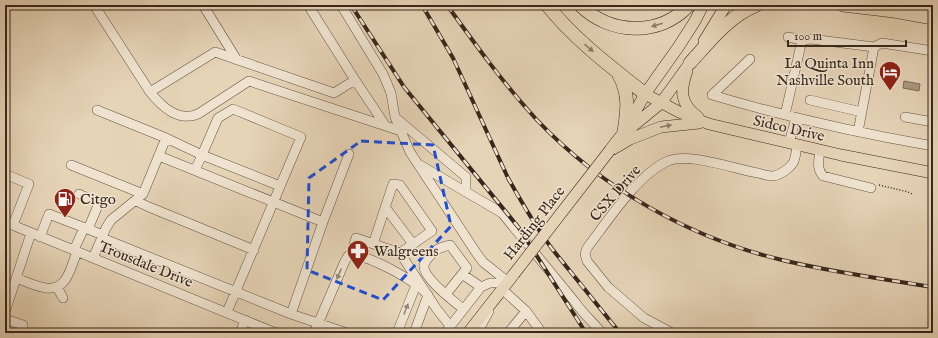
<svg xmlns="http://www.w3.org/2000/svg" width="938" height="338" font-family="'IM FELL English',serif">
	<rect width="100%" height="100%" fill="#e6d4b7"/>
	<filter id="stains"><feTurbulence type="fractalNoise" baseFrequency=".005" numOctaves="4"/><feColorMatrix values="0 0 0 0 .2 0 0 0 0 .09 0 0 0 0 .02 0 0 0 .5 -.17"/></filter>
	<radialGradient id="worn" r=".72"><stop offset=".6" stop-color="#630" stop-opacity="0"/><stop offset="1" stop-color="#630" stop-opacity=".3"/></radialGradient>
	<!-- water -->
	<path fill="#ab9982" stroke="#7d6b59" d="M904,81L920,84L919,91L903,88Z"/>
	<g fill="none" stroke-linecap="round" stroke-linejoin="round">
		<!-- minor casing -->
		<g stroke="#645243" stroke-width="10">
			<path id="minor" d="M94,5L150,92C162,107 178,122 198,114L249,81L401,131
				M203,5L237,60
				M341,5L383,74L391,93L395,117L410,152L477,254L483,262L508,282
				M788,37L802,40
				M874,47L882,43L933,51
				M750,59L712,95C786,117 858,133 933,146
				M355,80L385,125
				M150,92L215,52L334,93L355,80L308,5
				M810,100L862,112
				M97,110L166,138L202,155L218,118L233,109L301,137L227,312
				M785,115L802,40L811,39L874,47L858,132
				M905,117L933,122
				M396,118L466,177V192L420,165
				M789,143L796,118
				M820,150C819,160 816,168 823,176L871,188
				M159,156L323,222L349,154
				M71,165L143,194L111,220L106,228L93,258
				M195,170L202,155L280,186
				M5,174L29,184L13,225
				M466,192L502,213L575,302C583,314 593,322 602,333
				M79,194L99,203L88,229
				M143,194L166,138
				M136,201L149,207L254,250
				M385,207L413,244
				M5,222L276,333
				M40,237L49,214L103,235
				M102,238L291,314L323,222
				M74,250L84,228
				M400,253L436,308L450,326
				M351,255L356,238L400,253L432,231L400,185L393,184L373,244
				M462,274L481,287
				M16,278C30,283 54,297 65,280C71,272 73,261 77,252
				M57,287L63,298
				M502,289L526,311L508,333
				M446,294L467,268L450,245C439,248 437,248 429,257C427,259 425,262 424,265C422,278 454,301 463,309
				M526,311L542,333
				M5,312L31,233
				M291,314L347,333
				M5,319L23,325
				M240,333L245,320
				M314,333L345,261L348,256L353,254C375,259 413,279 428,295L414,333
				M397,333L416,285
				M445,333L481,287L490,283L508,282
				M477,333L489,311
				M672,333L644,318L608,287L587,261L585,254L587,248C607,222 638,174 668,161C688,152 735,169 758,173C762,174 768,176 773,176C780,175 789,169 793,163C796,158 796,151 797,145"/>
		</g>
		<!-- major casing -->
		<g stroke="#38271c" stroke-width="12">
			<path id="major" d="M704,41L726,5
				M687,71C680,91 680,104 698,117
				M645,94L679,112L709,124L841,155L933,173
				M628,130L661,103L695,56
				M613,149L630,139L661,127L699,123
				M610,150L624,132L645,94L679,46L695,21L703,5
				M468,333L514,274"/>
		</g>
		<!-- highway casing -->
		<g stroke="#38271c" stroke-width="14">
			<path id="highway" d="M547,5C575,40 610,66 645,94
				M580,5C610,35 660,37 689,5
				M843,5L894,11L933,18
				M690,63C710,41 729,16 757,5
				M619,75C630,95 627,112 624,132"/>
		</g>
		<!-- path -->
		<path stroke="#38271c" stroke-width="1.5" stroke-dasharray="1 2" stroke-linecap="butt" d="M879,185L908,192L912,194"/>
		<!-- minor -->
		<use href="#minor" stroke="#efe3d0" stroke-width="9"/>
		<!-- major -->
		<use href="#major" stroke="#e6d4b7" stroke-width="11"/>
		<!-- highway -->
		<use href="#highway" stroke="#e6d4b7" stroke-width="13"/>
		<!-- rail casing -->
		<g stroke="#38271c" stroke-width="4">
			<path id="rail" d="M351,5L404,87L519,228L586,333
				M422,5L453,58L508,178C522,203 536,228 553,250L620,333
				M447,5C475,44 503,83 536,119C601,188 690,238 782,260C831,272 883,279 933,287"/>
		</g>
		<!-- rail -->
		<use href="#rail" stroke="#efe3d0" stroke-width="2.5" stroke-dasharray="8" stroke-linecap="butt"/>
		<!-- major-bridge casing -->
		<g stroke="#38271c" stroke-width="12" stroke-linecap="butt">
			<path id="major-bridge" d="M514,274L610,150"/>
		</g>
		<!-- major-bridge -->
		<use href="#major-bridge" stroke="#e6d4b7" stroke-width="11"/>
	</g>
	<!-- one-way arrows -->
	<defs><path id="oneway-solid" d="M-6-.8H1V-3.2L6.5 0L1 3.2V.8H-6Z"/></defs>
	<g fill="#8f7e6a">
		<use href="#oneway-solid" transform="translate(657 25) rotate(164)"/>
		<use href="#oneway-solid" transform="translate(589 48) rotate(41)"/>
		<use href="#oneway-solid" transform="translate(666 126) rotate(-12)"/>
	</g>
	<g fill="#948576">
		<use href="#oneway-solid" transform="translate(339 274) rotate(113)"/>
		<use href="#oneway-solid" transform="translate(406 309) rotate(-69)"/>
	</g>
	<!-- marked area -->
	<path fill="none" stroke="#1d4ed8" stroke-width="3" stroke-dasharray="8 5" stroke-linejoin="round" d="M361,141L433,145L451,226L383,300L307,270L309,178Z"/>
	<!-- icons -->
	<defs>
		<g id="hotel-pin" transform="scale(1.15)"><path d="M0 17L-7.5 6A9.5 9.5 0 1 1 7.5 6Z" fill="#8f2418" stroke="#efe3d0"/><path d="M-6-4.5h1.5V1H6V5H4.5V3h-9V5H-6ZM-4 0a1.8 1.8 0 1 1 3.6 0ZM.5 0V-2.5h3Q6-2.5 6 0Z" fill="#fff"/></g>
		<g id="fuel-pin" transform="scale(1.15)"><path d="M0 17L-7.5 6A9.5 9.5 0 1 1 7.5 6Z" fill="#8f2418" stroke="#efe3d0"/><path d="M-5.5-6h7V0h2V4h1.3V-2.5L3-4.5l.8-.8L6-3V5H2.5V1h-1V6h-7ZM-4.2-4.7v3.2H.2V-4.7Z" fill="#fff"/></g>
		<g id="pharmacy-pin" transform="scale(1.15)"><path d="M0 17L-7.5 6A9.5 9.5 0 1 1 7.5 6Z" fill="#8f2418" stroke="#efe3d0"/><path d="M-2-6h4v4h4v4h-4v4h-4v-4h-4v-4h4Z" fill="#fff"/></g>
	</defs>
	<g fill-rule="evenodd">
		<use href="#hotel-pin" x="890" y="72"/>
		<use href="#fuel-pin" x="65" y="199"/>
		<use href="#pharmacy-pin" x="358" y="251"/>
	</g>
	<g text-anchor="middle" stroke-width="3" stroke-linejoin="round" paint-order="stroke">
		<!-- poi labels -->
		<g font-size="15" fill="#38271c" stroke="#efe3d0" text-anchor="start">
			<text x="874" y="68" text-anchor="end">La Quinta Inn<tspan x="874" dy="17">Nashville South</tspan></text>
			<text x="80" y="204">Citgo</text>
			<text x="374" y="256">Walgreens</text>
		</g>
		<!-- street labels -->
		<g font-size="15" fill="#38271c" stroke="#efe3d0">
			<text transform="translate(789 128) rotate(13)" y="5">Sidco Drive</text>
			<text transform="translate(615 193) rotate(-49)" y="5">CSX Drive</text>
			<text transform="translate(534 223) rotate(-52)" y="5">Harding Place</text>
			<text transform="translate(146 264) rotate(22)" y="5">Trousdale Drive</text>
		</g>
	</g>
	<!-- margin -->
	<rect width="938" height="338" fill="none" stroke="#e6d4b7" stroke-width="20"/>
	<rect x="6" y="6" width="926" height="326" fill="none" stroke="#38271c" stroke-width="2"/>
	<rect x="10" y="10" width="918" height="318" fill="none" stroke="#38271c"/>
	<!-- scale -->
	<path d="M788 40v6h118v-6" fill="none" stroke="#38271c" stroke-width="2"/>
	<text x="794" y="40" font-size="12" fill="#38271c" stroke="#efe3d0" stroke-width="3" paint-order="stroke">100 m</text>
	<rect width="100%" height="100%" filter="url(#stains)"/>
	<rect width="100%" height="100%" fill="url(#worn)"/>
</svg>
